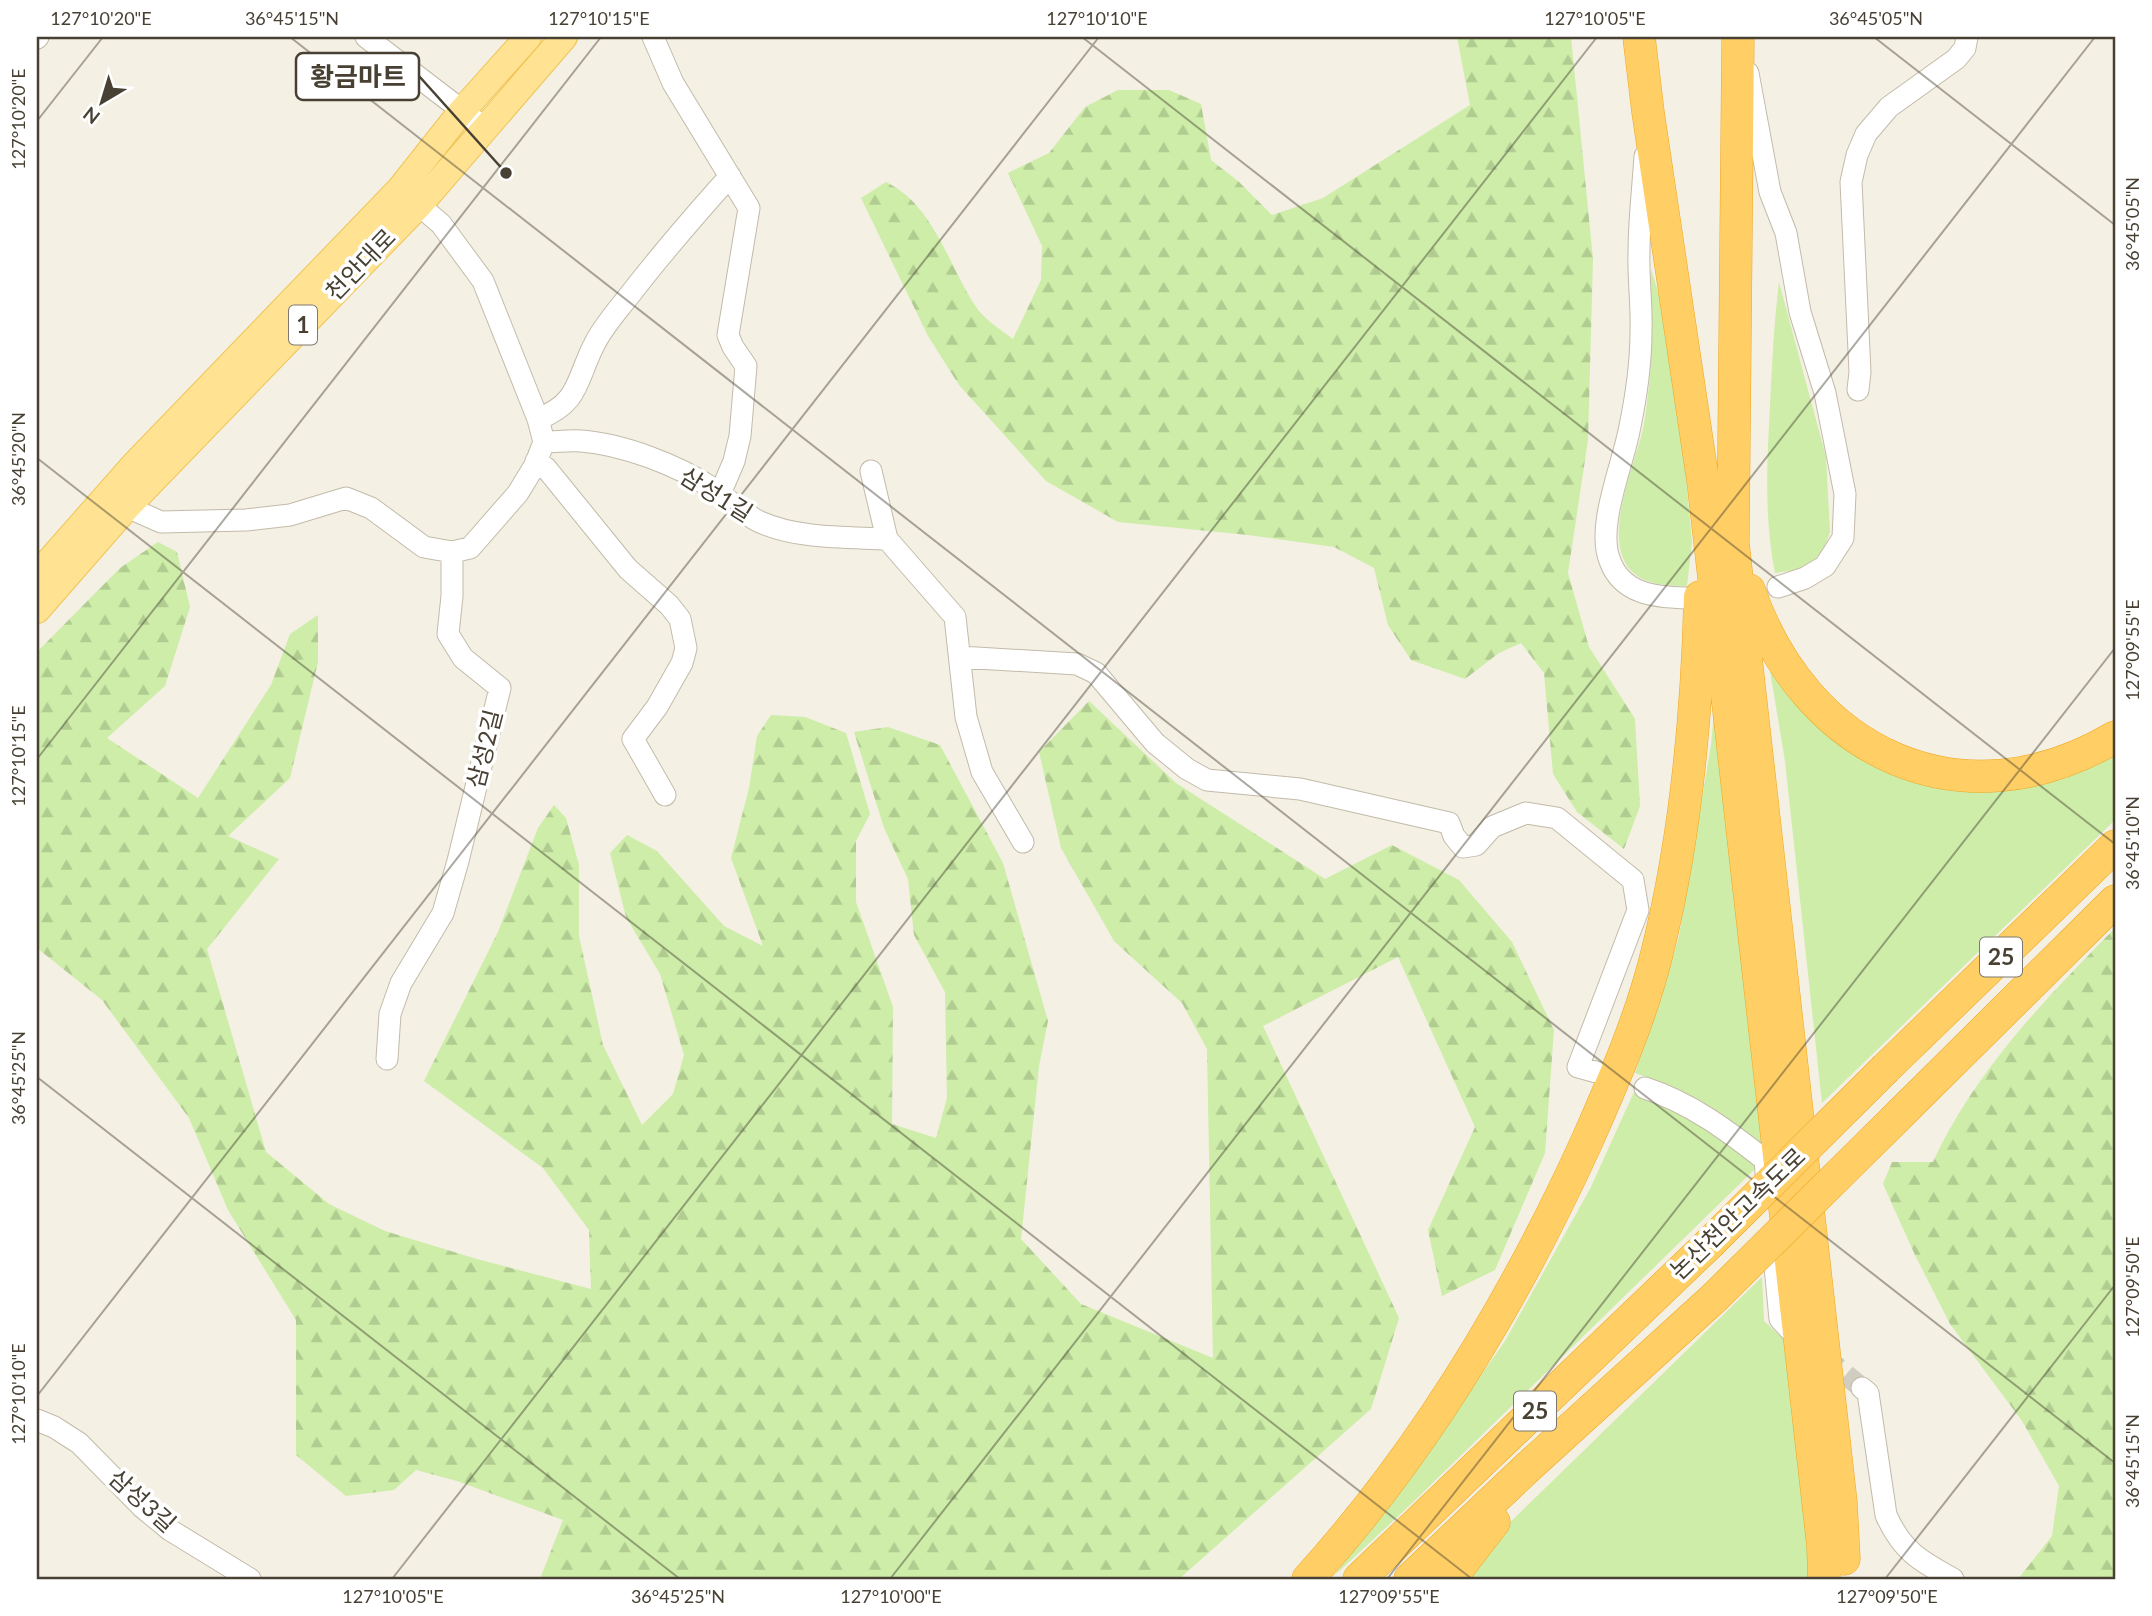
<svg xmlns="http://www.w3.org/2000/svg" width="2152" height="1616" font-family="Lato,'Noto Sans KR',sans-serif">
	<defs>
		<pattern id="forest-firs" width="22" height="20" patternUnits="userSpaceOnUse" patternTransform="scale(1.75)"><rect width="22" height="20" fill="#cdeda8"/><path d="M5 1l3.5 6h-7zM16 11l3.5 6h-7z" fill="#b1cc91"/></pattern>
	</defs>
	<rect width="100%" height="100%" fill="#f4f0e4"/>
	<!-- green -->
	<path fill="#cdeda8" d="M1651,269L1665,315L1676,370L1692,542L1687,586C1663,586 1633,584 1623,558C1609,522 1634,466 1643,429C1646,415 1647,400 1649,386C1653,347 1651,308 1651,269Z
		M1779,282L1826,457L1830,532L1824,549L1811,563L1795,570L1775,573C1764,517 1767,462 1770,406C1772,364 1774,323 1779,282Z
		M1766,647L1902,770L2115,750V820L1822,1103L1785,761Z
		M1719,657L1767,1155C1723,1121 1689,1091 1635,1073L1662,995L1679,936L1711,745Z
		M1634,1092L1666,1101L1750,1157L1756,1168L1409,1506L1334,1576L1409,1477L1505,1341L1590,1189Z
		M1762,1277L1764,1321L1799,1353L1814,1579H1463L1499,1533Z"/>
	<!-- forest -->
	<path fill="url(#forest-firs)" d="M1457,37H1571L1593,259L1588,440L1568,573L1589,647L1635,719L1640,806L1624,849L1577,812L1553,774L1544,673L1521,643L1499,653L1465,679L1411,660L1388,625L1374,568L1334,547L1248,535L1118,522L1046,481L959,385L928,336L861,198L886,182C934,205 948,265 976,307C984,319 1001,330 1013,339L1041,280L1042,246L1008,173L1049,153L1085,107L1118,90H1169L1201,104L1211,160L1238,181L1272,215L1323,198L1470,105Z
		M158,542L177,552L190,607L165,686L107,738L198,798L271,685L290,634L318,615V662L290,778L228,836L279,859L207,949L266,1152L329,1204L385,1231L477,1259L591,1289L589,1230L543,1168L424,1081L498,932L538,828L554,805L566,818L579,865V936L603,1045L642,1125L673,1094L684,1055L660,974L626,917L610,853L627,835L657,851L724,926L763,946L731,858L749,788L757,736L771,715L805,717L846,733L870,814L856,841V902L893,1007L892,1124L936,1138L947,1098L945,992L914,935L908,879L884,828L854,732L888,727L940,745L1003,863L1048,1021L1039,1066L1021,1239L1081,1304L1213,1358L1207,1049L1182,1003L1114,941L1061,848L1039,752L1089,701L1176,783L1325,879L1392,845L1459,880L1512,942L1554,1030L1545,1153L1495,1270L1442,1296L1428,1230L1475,1127L1398,957L1263,1026L1399,1318L1371,1409L1179,1579H540L563,1520L457,1481L416,1470L394,1490L346,1496L296,1455V1320L228,1210L189,1118L102,1000L37,948V652L120,568Z
		M2115,928V1579H2018L2052,1536L2059,1486L2022,1421L1950,1324L1915,1255L1883,1184L1892,1162H1933C1975,1071 2046,998 2115,928Z"/>
	<g fill="none" stroke-linecap="round" stroke-linejoin="round">
		<!-- minor-tunnel -->
		<path stroke="#d1cdc1" stroke-width="21" stroke-dasharray="21 10" stroke-linecap="butt" d="M1822,1355L1862,1388"/>
		<!-- minor casing -->
		<g stroke="#c3bba9" stroke-width="23">
			<path id="minor" d="M366,37L485,128
				M653,37L673,83L749,208L728,335L733,347L746,366L740,436L734,461L720,494
				M37,38L38,37
				M1748,73L1770,192L1786,233L1800,312L1825,393L1845,494L1843,538L1825,566L1805,578L1778,587
				M1645,156C1643,188 1639,220 1639,252C1638,278 1642,305 1641,331C1641,366 1636,398 1629,431C1622,467 1596,527 1610,561C1622,594 1655,597 1685,598
				M407,195L441,224L483,281L538,419L544,442C556,442 569,440 581,441C622,444 678,465 712,488C729,499 741,513 760,522C798,539 845,537 887,539L955,617L966,717L982,772L1023,842
				M1858,390L1860,372L1851,182L1857,155L1866,134L1889,107L1956,59L1965,48L1967,37
				M538,419C580,403 576,380 594,345C603,326 619,309 632,292C663,252 696,214 730,176
				M536,461L546,468L628,569L669,605L680,619L686,648L682,663L657,707L633,739L665,795
				M871,471L887,539
				M127,507L161,522L246,520L290,515L346,498L371,508L424,547L452,552
				M960,657L1077,664L1096,673L1155,743L1187,769L1207,780L1300,789L1449,823L1454,836L1463,847L1476,845L1492,827L1526,813L1557,818L1633,880L1638,910L1578,1067L1596,1072
				M387,1059L390,1014L401,983L443,913L458,861L500,688L463,658L448,634L452,596V552L470,548L518,493L535,465L544,442
				M1645,1088C1691,1103 1728,1131 1765,1160L1767,1185
				M1772,1235L1780,1319L1790,1330
				M1862,1388L1868,1393L1886,1515C1902,1551 1920,1561 1953,1579
				M37,1420L54,1427L79,1443L142,1507L170,1530L250,1579"/>
		</g>
		<!-- major casing -->
		<g stroke="#f0c556" stroke-width="28">
			<path id="major" d="M37,575L134,465L400,189L461,112L528,37
				M37,610L127,507L420,204L564,37"/>
		</g>
		<!-- highway casing -->
		<g stroke="#eea724" stroke-width="33">
			<path id="highway" d="M1639,37L1648,112L1703,481L1823,1546L1824,1579
				M1738,37L1733,543L1841,1502L1844,1559
				M1749,590C1805,753 1961,828 2115,737
				M1886,1068L2115,846
				M1896,1118L2115,901
				M1308,1579C1425,1450 1515,1299 1587,1141C1614,1080 1641,1018 1657,953C1686,837 1697,717 1700,597
				M1359,1579L1710,1243
				M1410,1579L1527,1468L1714,1298
				M1450,1579L1494,1522"/>
		</g>
		<!-- minor -->
		<use href="#minor" stroke="#fff" stroke-width="21"/>
		<!-- major -->
		<use href="#major" stroke="#ffe292" stroke-width="26"/>
		<!-- highway -->
		<use href="#highway" stroke="#ffce64" stroke-width="32"/>
		<!-- highway-bridge casing -->
		<g stroke="#eea724" stroke-width="33" stroke-linecap="butt">
			<path id="highway-bridge" d="M1710,1243L1886,1068
				M1714,1298L1896,1118"/>
		</g>
		<!-- highway-bridge -->
		<use href="#highway-bridge" stroke="#ffce64" stroke-width="32"/>
	</g>
	<!-- ticks -->
	<path fill="none" stroke="#474033" stroke-width="2" stroke-opacity="0.45" d="M290,37L2115,1463M1082,37L2115,844M1874,37L2115,225M37,121L103,37M37,458L1472,1579M37,759L601,37M37,1077L680,1579M37,1396L1099,37M392,1579L1597,37M890,1579L2095,37M1387,1579L2115,648M1885,1579L2115,1285"/>
	<g text-anchor="middle" stroke-width="7" stroke-linejoin="round" paint-order="stroke">
		<!-- shield labels -->
		<g fill="#fff" stroke="#7e7970" stroke-width="2">
			<rect x="289" y="305.5" width="28" height="39" rx="5"/>
			<rect x="1980" y="937.5" width="42" height="39" rx="5"/>
			<rect x="1514" y="1391.5" width="42" height="39" rx="5"/>
		</g>
		<g font-size="23" font-weight="bold" fill="#474033">
			<text x="303" y="333">1</text>
			<text x="2001" y="965">25</text>
			<text x="1535" y="1419">25</text>
		</g>
		<!-- street labels -->
		<g font-size="24" fill="#474033" stroke="#fff">
			<text transform="translate(361 265) rotate(-46)" y="8">천안대로</text>
			<text transform="translate(716 495) rotate(32)" y="8">삼성1길</text>
			<text transform="translate(485 749) rotate(-76)" y="8">삼성2길</text>
			<text transform="translate(1738 1214) rotate(-44)" y="8">논산천안고속도로</text>
			<text transform="translate(142 1501) rotate(42)" y="8">삼성3길</text>
		</g>
	</g>
	<!-- callouts -->
	<path fill="none" stroke="#474033" stroke-width="2.5" d="M506 173L419 76"/>
	<circle fill="#474033" stroke="#fff" stroke-width="2.5" cx="506" cy="173" r="7"/>
	<rect fill="#fff" stroke="#474033" stroke-width="2.5" x="296" y="53" width="123" height="47" rx="7"/>
	<g font-size="26" text-anchor="middle" font-weight="bold" fill="#474033">
		<text x="358" y="86">황금마트</text>
	</g>
	<!-- border -->
	<rect width="2152" height="1616" fill="none" stroke="#ffffff" stroke-width="77"/>
	<!-- north arrow -->
	<g transform="translate(102 102) rotate(218)" stroke="#ffffff" stroke-width="5" paint-order="stroke">
	<path d="M0-5L12 26L0 18L-12 26Z" fill="#474033"/>
	<text y="-10" font-size="19" font-weight="bold" text-anchor="middle" fill="#474033">N</text>
	</g>
	<rect x="38" y="38" width="2076" height="1540" fill="none" stroke="#474033" stroke-width="2.5"/>
	<g font-size="18" text-anchor="middle" fill="#474033">
		<text x="101" y="25">127°10'20"E</text>
		<text x="292" y="25">36°45'15"N</text>
		<text x="599" y="25">127°10'15"E</text>
		<text x="1097" y="25">127°10'10"E</text>
		<text x="1595" y="25">127°10'05"E</text>
		<text x="1876" y="25">36°45'05"N</text>
		<text transform="translate(19 119) rotate(-90)" y="6">127°10'20"E</text>
		<text transform="translate(2133 224) rotate(-90)" y="6">36°45'05"N</text>
		<text transform="translate(19 459) rotate(-90)" y="6">36°45'20"N</text>
		<text transform="translate(2133 650) rotate(-90)" y="6">127°09'55"E</text>
		<text transform="translate(19 756) rotate(-90)" y="6">127°10'15"E</text>
		<text transform="translate(2133 843) rotate(-90)" y="6">36°45'10"N</text>
		<text transform="translate(19 1078) rotate(-90)" y="6">36°45'25"N</text>
		<text transform="translate(2133 1287) rotate(-90)" y="6">127°09'50"E</text>
		<text transform="translate(19 1394) rotate(-90)" y="6">127°10'10"E</text>
		<text transform="translate(2133 1461) rotate(-90)" y="6">36°45'15"N</text>
		<text x="393" y="1603">127°10'05"E</text>
		<text x="678" y="1603">36°45'25"N</text>
		<text x="891" y="1603">127°10'00"E</text>
		<text x="1389" y="1603">127°09'55"E</text>
		<text x="1887" y="1603">127°09'50"E</text>
	</g>
</svg>
